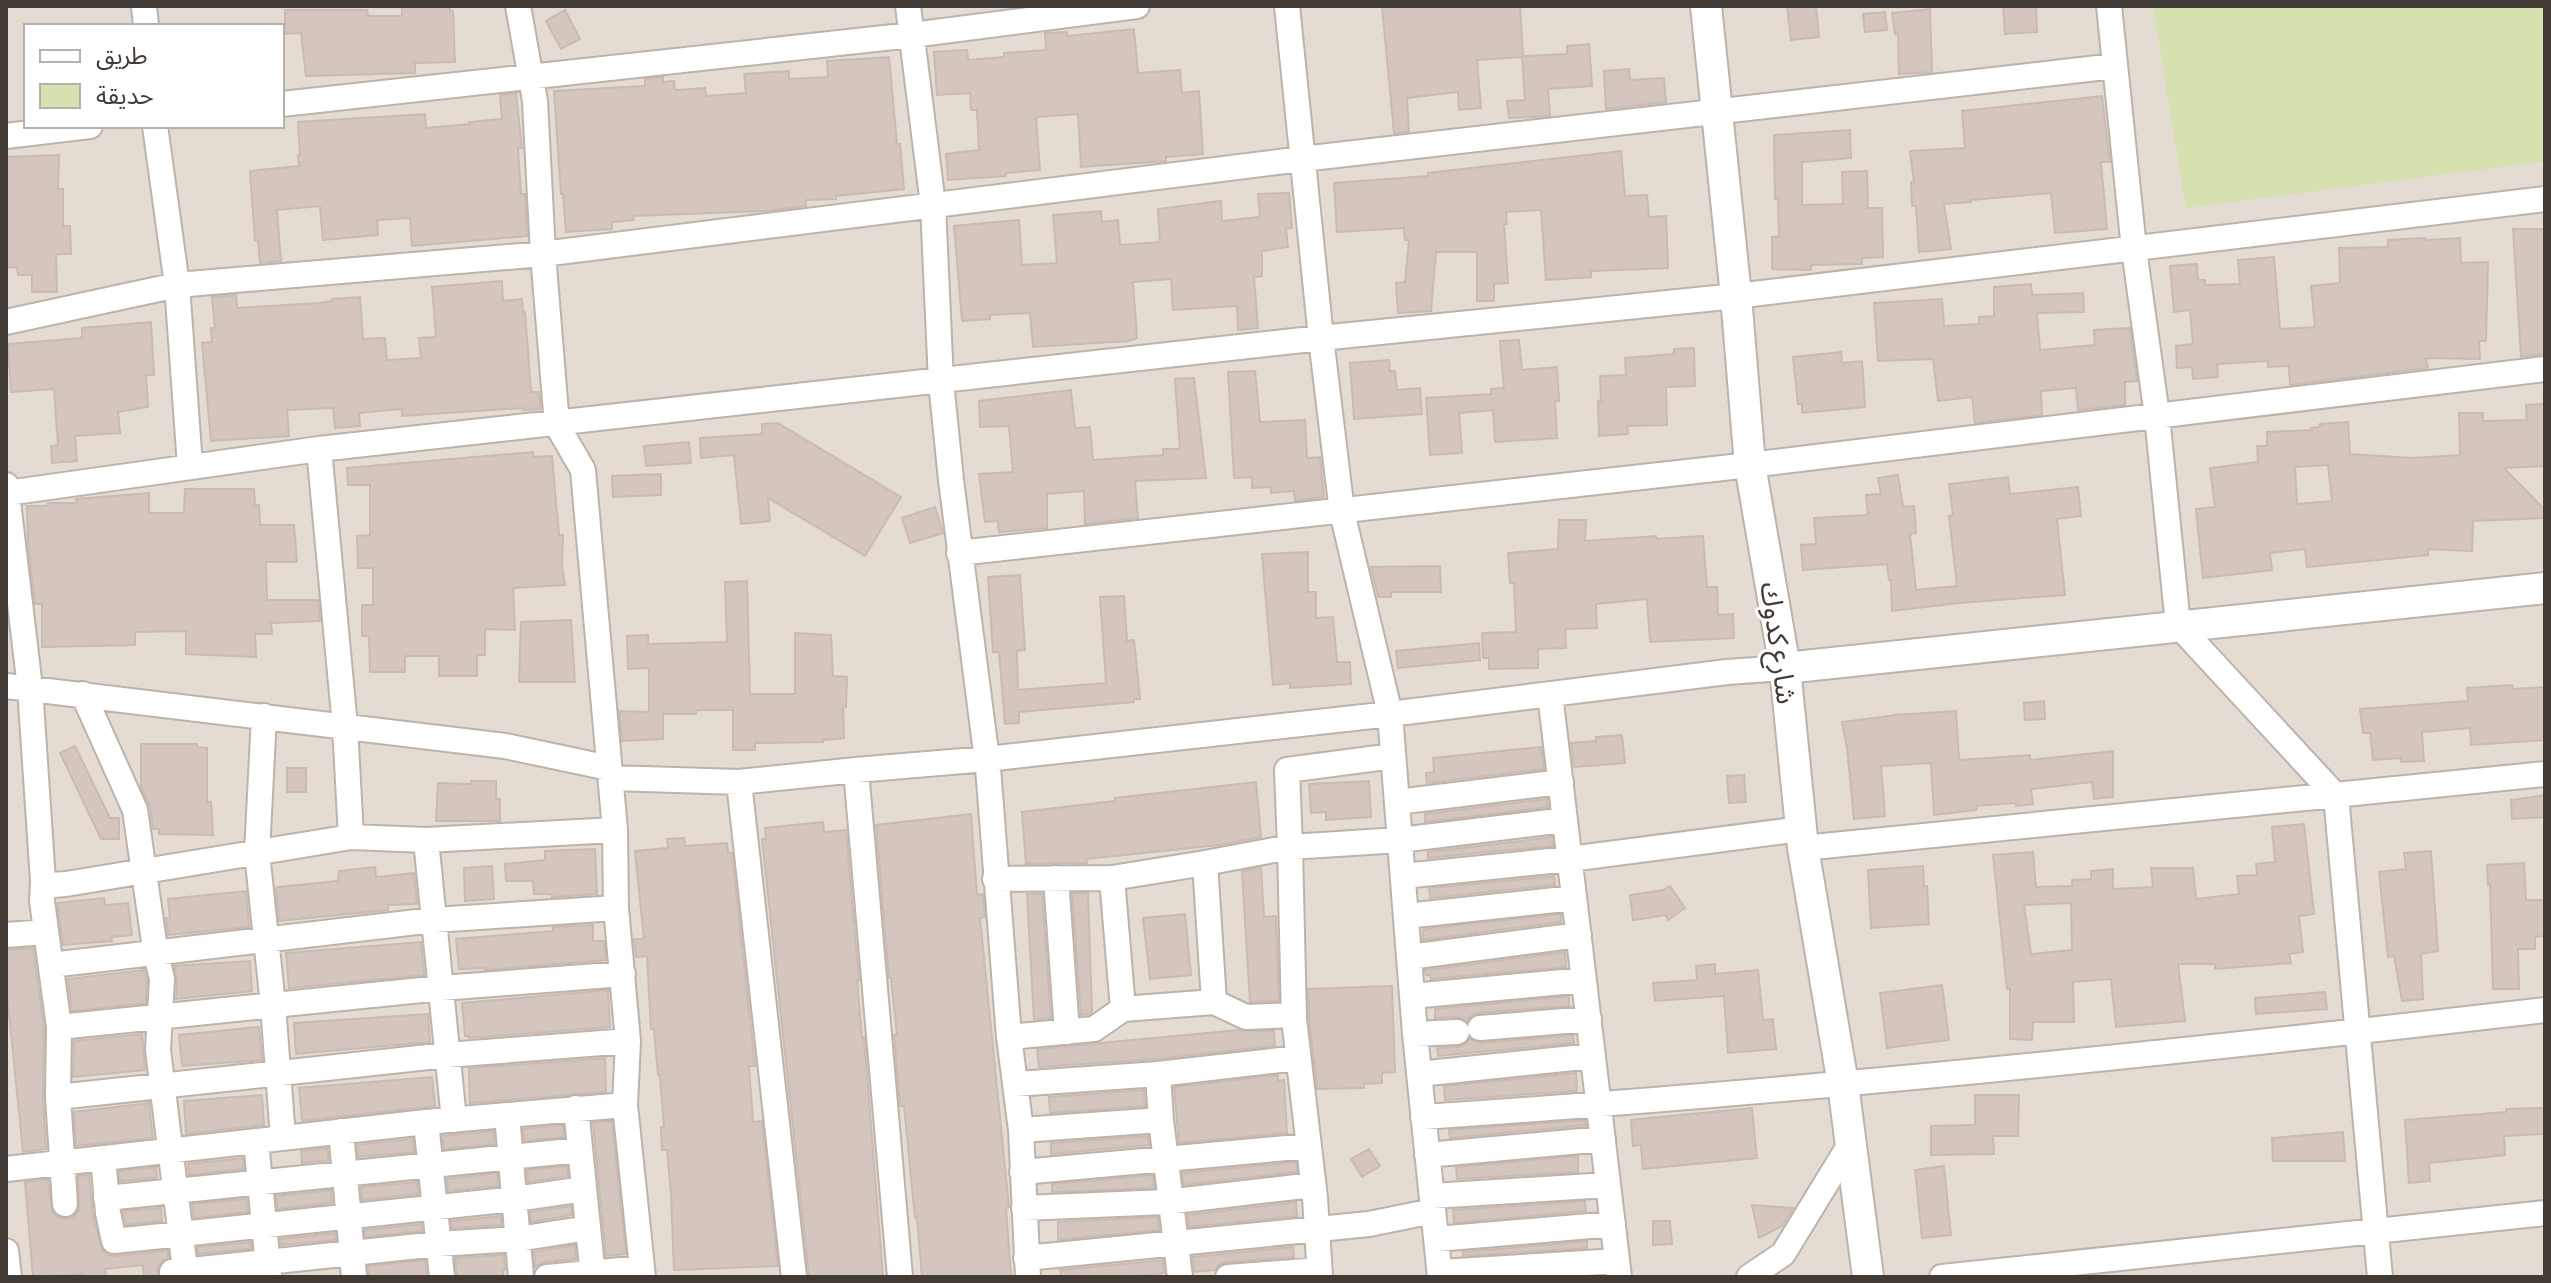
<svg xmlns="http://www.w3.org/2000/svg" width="2551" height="1283" font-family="'Alegreya Sans','Noto Sans Arabic',sans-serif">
	<rect width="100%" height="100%" fill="#f0eae4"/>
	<!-- residential -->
	<path fill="#e4dbd3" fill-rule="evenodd" d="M6,6H2545V1277H6ZM26,26H282V126H26Z"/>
	<!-- green -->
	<path fill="#d6e1b0" d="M2153,6H2545V161L2186,208Z"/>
	<!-- building -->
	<path fill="#d4c6be" stroke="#cbbaaf" stroke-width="2" fill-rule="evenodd" d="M402,6H450V11H453L455,62L415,63V73L306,76L301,33L285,34V10H367L368,16H402Z
		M1382,6H1520L1523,56L1567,54V46L1589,44L1592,86L1548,89L1550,116L1509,118L1507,101L1525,100L1522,57L1477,60L1481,108L1459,110L1458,92L1407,98L1409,132L1394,133Z
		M1787,6H1816L1819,37L1791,40Z
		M2003,6H2036L2037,32L2005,34Z
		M1930,9L1932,72L1899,74L1898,34H1895L1892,13Z
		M565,10L580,39L561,49L546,21Z
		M1885,12L1887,30L1865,32L1863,14Z
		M1134,29L1138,73L1180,70L1182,93L1199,91L1203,154L1166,157V161L1081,167L1078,114L1036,117L1040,170L1006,173V176L948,180L946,154L979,150L977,110H971L970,93L937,95L934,52L967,50L968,60L1004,57V53L1046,50L1045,33L1067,32V36Z
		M889,57L897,144H900L904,189L836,196V199L806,200V206L767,211L633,216L634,220L612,222V229L566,232L563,194H561L554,91L645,86V79L663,77V82L674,81L675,90L705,88L706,96L746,93L744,74L789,71V79L828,77L827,61Z
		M1629,69L1630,80L1664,78L1666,102L1606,109L1604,71Z
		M516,93L522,148H518L521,194H525L527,236L412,246L410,218L377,220L378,235L323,240L320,206L277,210L281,261L260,263L258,240H255L250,171L299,166L298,155H300L298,122L425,114L426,128L470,124L469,122L502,119L500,95Z
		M2102,96L2110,162H2101L2107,229L2055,233L2051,193L1971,200V202L1944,204L1951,249L1919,252L1916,206H1912L1911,182H1914L1910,151L1965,148L1962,111Z
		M1850,130L1851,158L1802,162V205L1843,204L1842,172L1867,171L1868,208H1882L1883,257L1862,258V264L1811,265V270L1772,269V237H1779L1778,198L1775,199L1774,135Z
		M1621,151L1625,196L1647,195L1649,217L1666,216L1668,268L1591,271V277L1546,280L1541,210L1506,212L1507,224H1504L1508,283L1494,284V301H1477V252H1436L1431,311L1398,313L1396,283L1405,282L1409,240H1405L1404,228L1337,232L1334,183L1428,176V173Z
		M59,155L58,189H63V226H70L71,254H56L57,292H32V275H18L17,267L6,268V157Z
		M1289,193L1292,228L1286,229L1288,247L1262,251V276L1254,277L1258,328L1238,330L1237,306L1173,310L1171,279L1133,282L1137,338L1128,341L1033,347L1030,313L990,315V319L962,321L954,226L1019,220L1022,265L1057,263L1053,215L1101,211L1102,222L1118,220L1120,245L1160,242L1158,209L1221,201L1222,221L1260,217L1258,194Z
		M2513,229H2545V354L2521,357Z
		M2425,238V240L2460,238L2461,263L2488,262L2486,341H2479L2480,359L2426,358L2428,368L2290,385L2289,366L2268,367V361L2217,364L2218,377L2193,379L2192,367L2177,368L2176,346L2193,344L2190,310L2174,312L2170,266L2197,264L2198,280H2205V285L2240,284L2238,260L2274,257L2280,329L2315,327L2311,286L2340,283L2339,248L2388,247V240Z
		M502,281L503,301L522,299L523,312H525L531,392H539L541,409L523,410V408L402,416V409L359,413L360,426L335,428L333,408L287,410L289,436L211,441L202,343L212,342L211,328H215L212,297L236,295L237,308L320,303L332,301V299L360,297L363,339L385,338L387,360L421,358L419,338L436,337L432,287Z
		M2031,284L2032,295L2083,293L2084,312L2037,313L2040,350L2095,345L2094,330L2130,328L2137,381L2125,382V405L2078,410L2076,388L2041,391L2042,415L1975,423L1972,397L1938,401L1933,359L1878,361L1874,303L1942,299L1944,326L1979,324V317L1994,316V287Z
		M151,322L154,375H146L148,407L118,412L120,433L75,436L77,461L52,463L51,446L58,445L54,389L11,392L8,344L82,338V328Z
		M1519,340L1522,370L1557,367L1559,401H1555L1557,438L1495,442L1493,410L1459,413L1462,453L1430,455L1426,398L1491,394V389L1504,388L1500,341Z
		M1694,348L1695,386L1666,387L1667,425L1627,426L1628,434L1599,436L1598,401H1601L1600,376L1626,375L1625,358L1674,354V349Z
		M1841,352L1842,363L1862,361L1865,407L1802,413V404H1798L1793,357Z
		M1389,360L1390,371H1395L1397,390L1420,388L1422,414L1354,419L1350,363Z
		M1255,371L1260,422L1305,420L1307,458L1320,457L1324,497L1295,501L1294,491L1271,493V487L1252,488V477L1234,478L1228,372Z
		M1194,378L1206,478L1135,481L1138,518L1085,524L1084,491L1047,494V528L999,532L998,521L985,522L979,474L1013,472L1009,426L980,427L979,401L1071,390L1075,428L1090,427L1093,460L1163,455V449H1180L1175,379Z
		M2545,404V466L2504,468L2545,510V518L2473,521L2472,551L2428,549V555L2307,567L2305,549L2270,553L2272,570L2203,578L2196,509L2215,507L2210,468L2258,462L2257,446H2267V432L2312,430L2311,428L2320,427V424L2348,422L2350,454L2412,458L2460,455L2459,413H2483V421L2527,420L2526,405ZM2328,465L2332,501L2297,504L2295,467Z
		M778,423L901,497L865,556L768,498L770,521L741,524L734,455L701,458L700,438L762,434V424Z
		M689,442L691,463L646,466L644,446Z
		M533,452L534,457L552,456L559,535H563L562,564L565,585L513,588L515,630L485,629V655H477V676H439V656H405V672H370L369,636H362V605H373V568H358L357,536L370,535V485H348L347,468Z
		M661,474V495L613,497L612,476Z
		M1898,475L1903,507L1914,506L1916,533L1910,534L1916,590L1957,586L1949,516L1953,515L1949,484L2008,477L2010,494L2078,487L2081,516L2057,519L2065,595L1959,603L1892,611L1891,580H1889L1887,564L1803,570L1801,545L1816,544L1814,518L1868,515L1866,495L1881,494L1878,478Z
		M185,489H254L255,505H259L260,525H294L297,562H266L267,600H318L320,621L271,623L272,634H255L256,657L186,654V631L135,632V645L42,647V604H35L28,543L27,506H48V503H77L76,499L149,493V513H184Z
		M935,507L943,533L910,543L902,518Z
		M1559,520H1586L1585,541L1656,536V539L1703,536L1707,587H1717L1718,615L1733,614L1734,638L1650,642L1647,599L1596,604L1597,628L1565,629L1566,648L1538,649V668L1489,669V658H1483L1482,633L1516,632L1514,583H1510L1508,553L1558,549Z
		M1308,552V592H1316V618L1333,617L1337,662H1350L1351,684L1290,688V683L1273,685L1262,554Z
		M1440,566L1441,592H1391V597H1378L1371,567Z
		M1020,575L1025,650L1017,651L1018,690L1106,683L1100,597L1124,596L1127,641L1134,640L1140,699H1134V702L1019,712V723L1005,724L999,652H993L988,577Z
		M747,581L750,694H795V633L831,635L833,676L847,677L846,707H843L844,738L823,740V742L755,743V750H733V710H696V714H663V739L622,741L619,711L649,712V668L628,669L627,636L648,635V644L727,642L725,582Z
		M571,620L575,682H519L521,622Z
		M1479,643L1480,660L1398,668L1396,651Z
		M2512,685L2513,689L2545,687V740L2471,745L2470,728L2422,732L2424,761L2401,762V758L2373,760L2370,733H2363L2360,709L2468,701L2467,688Z
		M2044,701L2045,719L2025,720L2024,703Z
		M1956,711L1959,760L2030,755V760L2113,751V797L2094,799L2092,782L2031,789L2033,804L2016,806V803L1976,806L1977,810L1934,815L1931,763L1881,766L1885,816L1854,819L1847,748L1842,722L1896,715Z
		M1622,735L1625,763L1574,767L1571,743L1596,741V737Z
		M141,744H197V747L207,748V802H211L213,835L159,834V829H153L150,807L141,787Z
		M75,746L110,818H119V839H101L60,753Z
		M1541,747L1544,769L1427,783L1426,773L1434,772L1433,758Z
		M287,768H306V792H287Z
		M1744,775L1746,802L1729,803L1727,776Z
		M471,781H496V799H500V821H436L438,783L471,784Z
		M1369,781L1371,817L1326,820V812L1311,813L1309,784Z
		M1256,782L1261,837L1219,845L1086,859L1087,863L1026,864L1022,812L1115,801V798Z
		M2545,795V817L2512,819L2511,800Z
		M1547,799L1548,807L1425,822V814Z
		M971,814L977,895L983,894L985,917L980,918L1009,1207L1006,1208L1011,1277H922L917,1217L915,1218L904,1106H900L894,1035H897L891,978H889L876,825Z
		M823,822L824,832L846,830L859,980H857L862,1038L864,1037L883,1277H809L762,839H766L765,828Z
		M2304,824L2314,914L2299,916L2303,952L2289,954L2291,963L2215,969V964H2178L2185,1021L2116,1027L2111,979L2073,982L2074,1022H2033L2032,1040L2010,1039V989H2007L1993,855L2033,852L2036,887L2072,886V880L2091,879V871L2113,869V889L2153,887L2151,868H2193L2196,899L2239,894L2237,876L2257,875L2256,864L2275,862L2272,827ZM2071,903L2072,950L2031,954L2024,905Z
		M1552,837L1553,846L1428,858V852Z
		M684,838L685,846L727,843L728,853H732L755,1066H749L753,1122L762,1121L778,1266L674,1270L671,1194L667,1150H662L661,1127H664L660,1075H658L654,1029H651L647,956L636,957L634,939H644L635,851L668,848L667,839Z
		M595,849L597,894L552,897V894H534L533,881H506L505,864L545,860V851Z
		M2431,851L2438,951L2421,954L2423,999L2402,1001L2394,956L2388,957L2379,872L2406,869L2404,853Z
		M2524,863L2526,900H2545V936L2535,937V949H2518L2519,989H2493L2490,884L2488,885L2487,865Z
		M492,866L494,899L465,901L464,868Z
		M1923,866L1924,886H1927L1929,924L1871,928L1868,870Z
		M375,867L376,877L414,873L417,904L388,905V910L279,921L276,888L278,887L338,881L339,871Z
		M1261,868L1264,917L1276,916L1279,1001L1250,1002L1242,871Z
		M1554,876L1555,885L1430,898L1429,888Z
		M1670,886L1685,908L1668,920L1666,915L1633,920L1630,895L1663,890Z
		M246,891L249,927L168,935L166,918H170L168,899Z
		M1072,893H1088L1092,1012L1089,1014L1081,1015Z
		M1027,894H1042L1051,1018L1034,1020Z
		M104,898L105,905L128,903L132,935L111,937L112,941L63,945L57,903Z
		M1185,914L1191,975L1150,979L1143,918Z
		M1561,914V922L1423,940V930L1431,928Z
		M593,925V941H604L606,960L485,970V968L459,969L456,939L553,931V927Z
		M421,942L424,975L289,988L286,953Z
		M33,948L44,1028L43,1097L46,1149L23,1152L6,984V950Z
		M1565,952L1566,967L1431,979L1430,975H1426L1425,970Z
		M250,961L252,991L176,999L177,980L174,966Z
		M1715,964V974L1758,970L1763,1020L1773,1019L1776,1049L1728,1053L1724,996L1655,1001L1653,983L1697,980L1696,966Z
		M144,970L147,980L146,1003L72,1011L68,979Z
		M1942,985L1949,1040L1887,1048L1880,993Z
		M1392,986L1395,1072L1382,1073V1083L1364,1084V1088L1317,1089L1309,1018L1308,989Z
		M608,990L610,1027L469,1038V1036H465L462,1003Z
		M2325,992L2327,1009L2256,1014L2255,998Z
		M1569,996V1006L1479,1013L1472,1015L1467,1021L1457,1017L1435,1018V1009Z
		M428,1014L430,1042L296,1054L294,1023Z
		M259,1027L262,1060L182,1066L179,1035Z
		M1239,1030L1274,1031L1275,1046L1157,1059L1039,1067L1037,1049Z
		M142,1034L145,1070L73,1077L74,1041Z
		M1573,1035L1574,1043L1438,1056L1437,1048L1458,1047L1466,1044L1470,1039L1481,1043Z
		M605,1058L606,1092L470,1103L469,1068Z
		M1576,1073L1577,1091L1445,1100L1444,1086Z
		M1278,1075V1081L1284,1080L1287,1133L1179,1143L1174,1087Z
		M432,1077L435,1106L302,1121L299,1088Z
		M1144,1090L1145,1106L1050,1113L1049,1097Z
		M262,1095L264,1125L186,1134L184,1101Z
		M1975,1095H2019L2018,1136H1993L1994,1154L1931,1155V1126L1975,1125Z
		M149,1103L153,1138L76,1146L74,1112Z
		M1752,1108L1757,1158L1643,1169L1641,1145L1633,1146L1631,1120Z
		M2544,1108V1134L2504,1136L2505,1155L2429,1163L2430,1181L2409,1183L2405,1120L2506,1112V1109Z
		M1585,1120L1586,1125L1450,1138L1449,1130Z
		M612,1121L626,1254L606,1256L593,1123Z
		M563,1125L564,1137L524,1141L523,1129Z
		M493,1131L494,1144L444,1149L442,1136Z
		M2343,1132L2345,1161H2273L2272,1138Z
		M1148,1136L1149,1145L1051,1154V1143Z
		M413,1139L414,1152L358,1157L357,1145Z
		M327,1148L329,1160L302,1163L301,1151Z
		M1369,1149L1380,1166L1362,1177L1351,1159Z
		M1578,1156V1172L1457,1179L1456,1167Z
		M243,1158L244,1169L189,1175L188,1164Z
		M1296,1162L1297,1172L1184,1185L1182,1173Z
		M567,1166L568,1176L528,1182L527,1170Z
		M1944,1166L1951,1235L1922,1238L1915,1170Z
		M156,1167L157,1178L120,1181L119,1171Z
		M497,1173L498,1186L448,1191L447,1179Z
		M89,1175L93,1216L102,1250L108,1255L116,1256L168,1250V1258L163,1260L158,1267V1277H144L143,1265L105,1269L106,1277H85L84,1274L33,1277L25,1182L48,1179L52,1212L58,1217L67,1219L74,1216L79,1210L78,1176Z
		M1153,1175L1154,1188L1052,1192V1184Z
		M417,1182L418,1194L362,1200L361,1187Z
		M331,1190L332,1203L278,1209L276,1196Z
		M246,1199L248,1212L194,1218L192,1204Z
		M1585,1201L1586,1211L1454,1223L1453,1210Z
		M1296,1202L1297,1216L1189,1227L1188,1215Z
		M1752,1205L1793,1208L1782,1226L1759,1238Z
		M571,1206L572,1215L531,1222L530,1212Z
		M161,1208L162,1221L126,1225L123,1211Z
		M501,1216V1225L452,1228L451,1221Z
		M1158,1217L1159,1230L1058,1240V1222Z
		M1653,1221H1670L1672,1244L1653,1245Z
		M421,1224L422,1231L365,1237V1230Z
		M335,1233L336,1240L281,1245L280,1239Z
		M1587,1241V1248L1463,1256V1252Z
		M251,1242V1249L198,1254L197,1247Z
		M575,1245L576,1259L546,1262L535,1267L534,1252Z
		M1293,1247L1294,1257L1227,1262L1219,1265L1215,1270L1194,1272L1193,1257Z
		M504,1255L505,1270H503V1276H457L455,1258Z
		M425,1260L427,1277H369L368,1266Z
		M1163,1260L1164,1273L1128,1277H1061L1060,1270Z"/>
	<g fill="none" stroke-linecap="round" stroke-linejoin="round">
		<!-- minor casing -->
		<g stroke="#beb3ab" stroke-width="28">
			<path id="minor" d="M144,6L146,26
				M518,6L535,101L543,254L557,425L583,470L615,830L616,908L628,1041L625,1105L643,1277
				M908,6L933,205L941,382L951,480L988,768L1009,1037L1021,1130L1028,1277
				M1287,6L1321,338L1342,512L1390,714L1415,1034L1440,1277
				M2109,6L2134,249L2157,416L2178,625L2336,796L2380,1277
				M282,104L912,35L1137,6
				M155,126L177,285L190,466
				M6,136L90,126
				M6,322L177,285L543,254L1302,159L2115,66
				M319,449L345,726L351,837
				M6,485L30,688L43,881L52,885L66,884L351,837L426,840L615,830
				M7,493L319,449L1321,338L1736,296L2545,199
				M959,553L1750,465L2545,369
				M6,686L505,746L609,768
				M83,694L135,810L155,949L162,979L158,1050L186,1277
				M1550,694L1619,1277
				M264,716L257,853L273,1005L283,1138
				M1393,756L1287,770L1290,847L1400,840L1565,820
				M856,770L900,1277
				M611,778L739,782L856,770L987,759L1390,714L1727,672L1785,668
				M739,782L794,1277
				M1397,802L1561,782
				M426,840L454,1120
				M1803,848L2545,774
				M1205,863L1290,847L1294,1019L1315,1198L1320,1277
				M1403,876L1570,859L1801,829
				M1056,878L1067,1032
				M995,879L1112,878L1205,863L1214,1002L1123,1009L1112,878
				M43,881L42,901L59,1027L58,1097L65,1204
				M1406,916L1574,898
				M6,935L46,932
				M1409,957L1579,935
				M51,965L434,920L616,908
				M1412,996L1584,980
				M1214,1002L1246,1017L1294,1015
				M59,1027L441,988L623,974
				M1480,1028L1589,1019
				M1415,1034L1457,1032
				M1009,1037L1094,1029L1123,1009
				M1419,1074L1593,1056
				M1015,1084L1158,1074
				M58,1097L447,1055L628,1041
				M576,1108L593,1277
				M507,1115L521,1277
				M1423,1117C1798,1092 2172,1053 2545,1010
				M1161,1120L1180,1277
				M426,1122L442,1277
				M1021,1130L1161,1120L1158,1074L1298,1058
				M341,1131L354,1277
				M256,1141L269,1277
				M1427,1155L1603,1139
				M103,1158L108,1213L114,1241L515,1199L584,1189
				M6,1169L426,1122L625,1105
				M1022,1172L1309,1146
				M1432,1196L1608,1185
				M106,1198L580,1150
				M1024,1208L1166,1202L1313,1185
				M1437,1239L1613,1224
				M6,1251L9,1277
				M1026,1258L1369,1224L1433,1211
				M172,1272L438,1244L518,1239L588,1228
				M1440,1272L1617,1261
				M547,1277L642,1268
				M1228,1277L1319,1270
				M1749,1277L1783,1254L1849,1146
				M1942,1277L2545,1213"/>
		</g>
		<!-- tertiary casing -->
		<g stroke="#beb3ab" stroke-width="34">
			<path id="tertiary" d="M1706,6L1736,296L1750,465L1785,668L1803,848L1843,1084L1868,1277
				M1785,668L2545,588"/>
		</g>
		<!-- minor -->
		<use href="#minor" stroke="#fff" stroke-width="24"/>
		<!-- tertiary -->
		<use href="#tertiary" stroke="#fff" stroke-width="30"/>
	</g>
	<g text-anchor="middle" stroke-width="6" stroke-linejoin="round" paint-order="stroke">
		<!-- street labels -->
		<g font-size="28" fill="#423a35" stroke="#fff">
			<text transform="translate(1779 643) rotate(82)" y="10">شارع كدوك</text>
		</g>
	</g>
	<!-- border -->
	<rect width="2551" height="1283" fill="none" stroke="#423a35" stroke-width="16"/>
	<!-- legend -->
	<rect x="24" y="24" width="260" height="104" fill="#ffffff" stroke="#b3b0ae" stroke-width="2"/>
	<rect x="40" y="50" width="40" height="12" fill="#ffffff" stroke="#b3b0ae" stroke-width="2"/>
	<text x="96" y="64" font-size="24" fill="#423a35">طريق</text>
	<rect x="40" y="84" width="40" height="24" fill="#d6e1b0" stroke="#b3b0ae" stroke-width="2"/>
	<text x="96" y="104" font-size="24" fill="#423a35">حديقة</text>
</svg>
